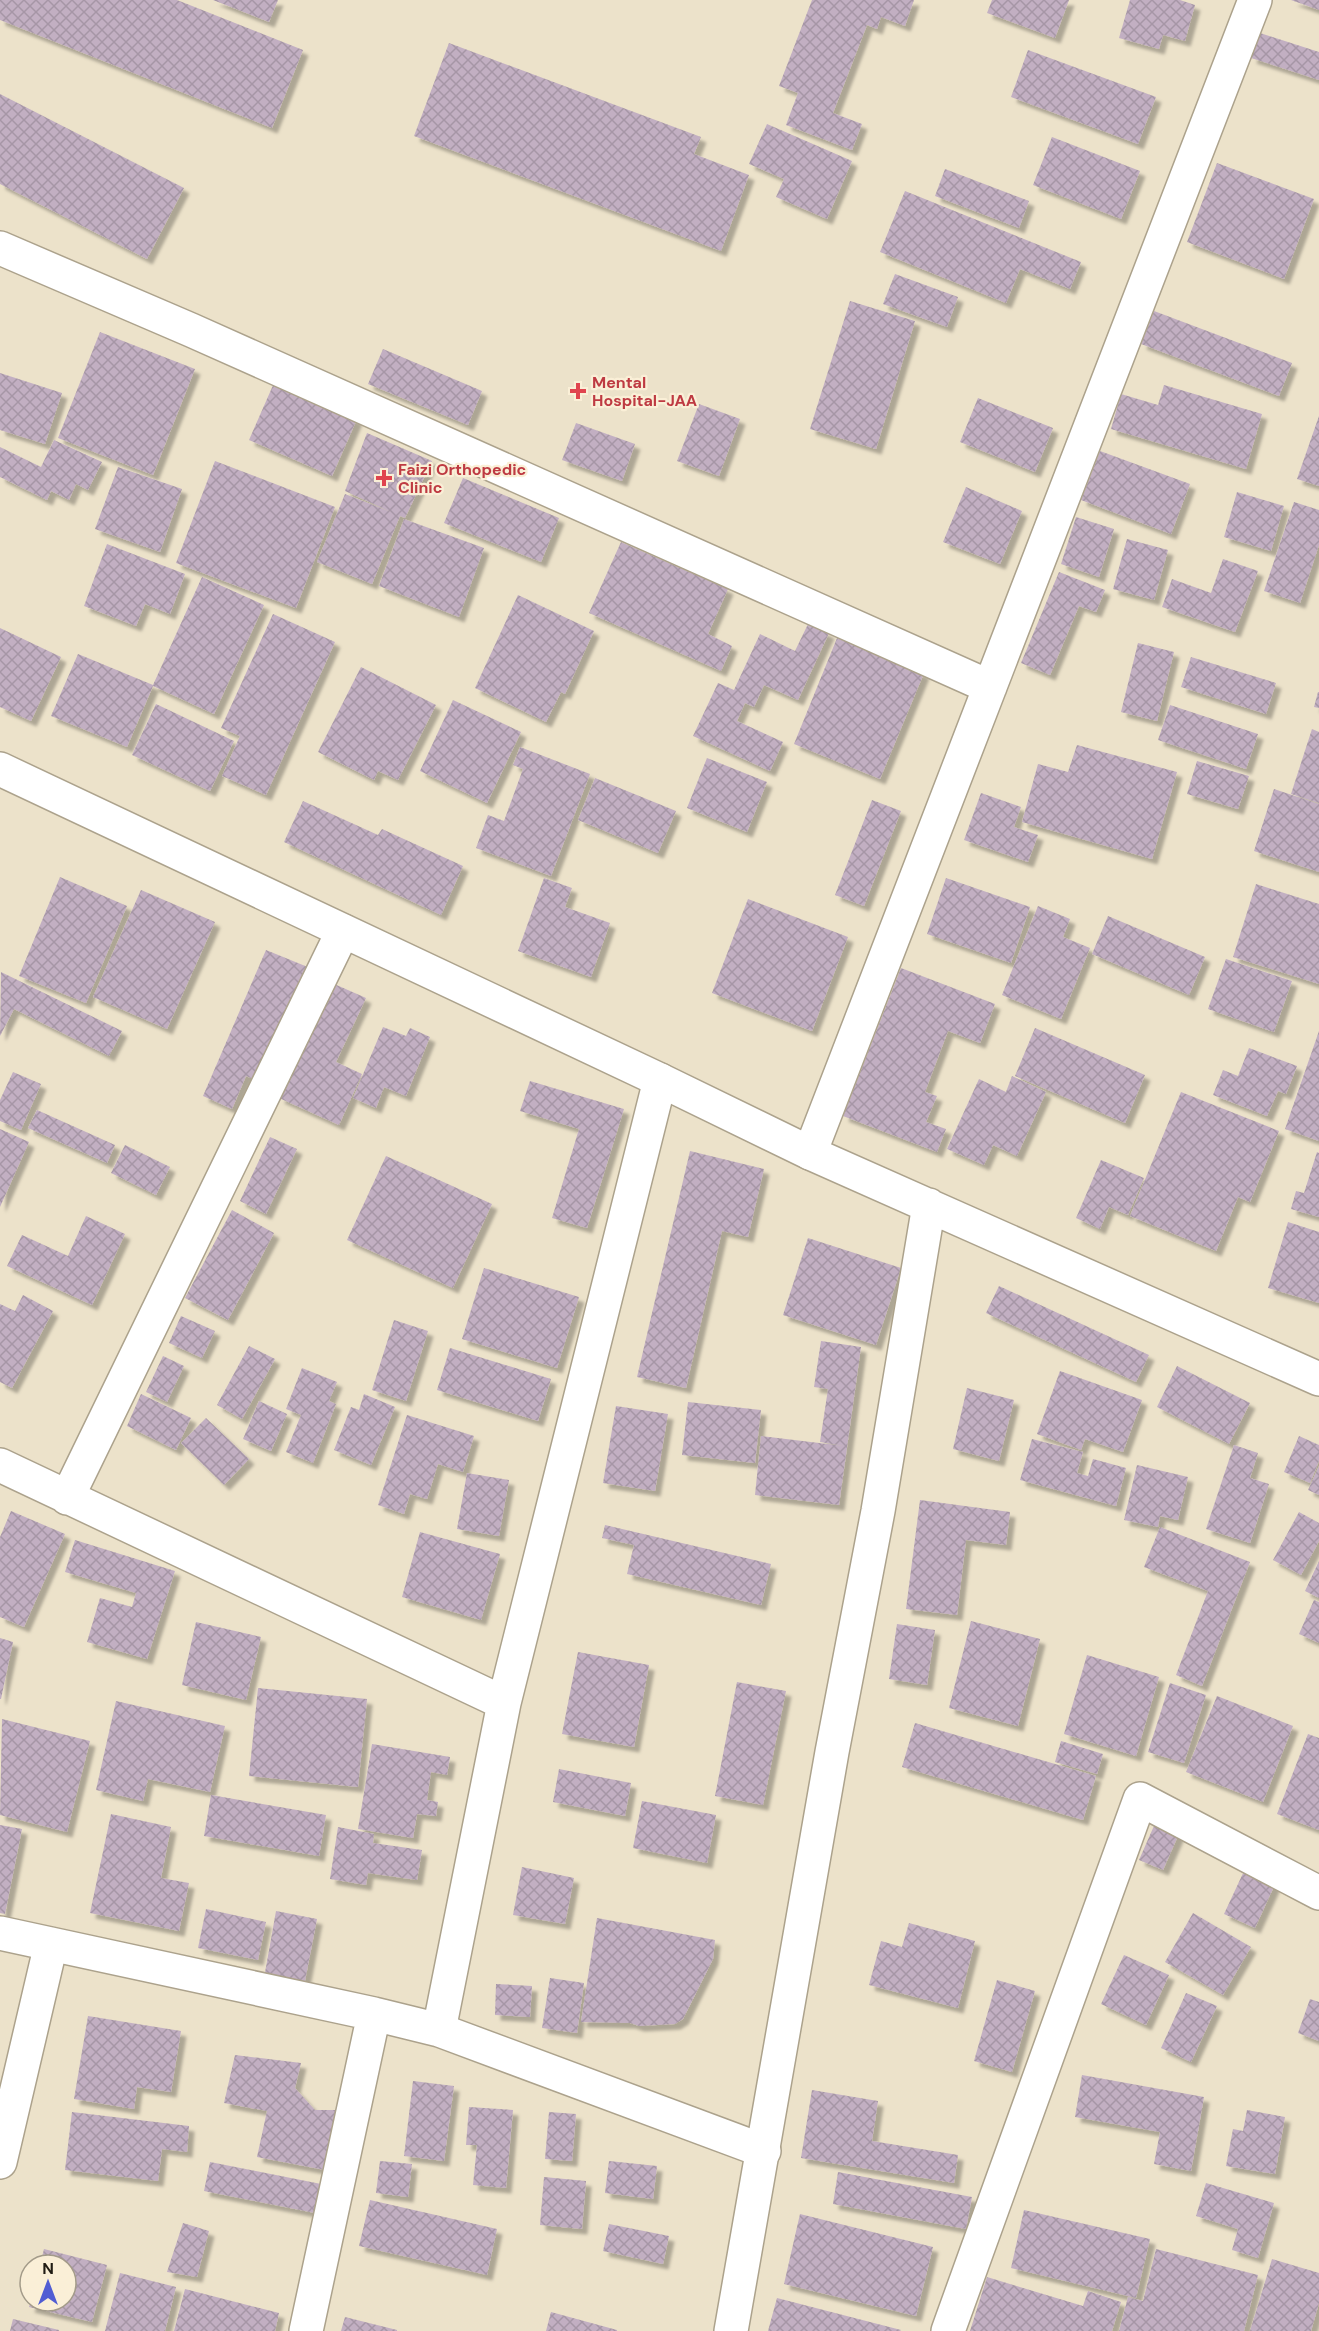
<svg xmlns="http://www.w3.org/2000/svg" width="1319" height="2331" font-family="'DM Sans',sans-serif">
	<defs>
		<pattern id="building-cross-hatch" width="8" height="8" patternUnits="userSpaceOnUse" patternTransform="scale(1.5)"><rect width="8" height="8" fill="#c2afc2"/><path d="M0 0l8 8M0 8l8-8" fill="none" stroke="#a696a6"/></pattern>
		<filter id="shadow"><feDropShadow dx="5.5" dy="5.5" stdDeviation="1.5" flood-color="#0004"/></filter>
	</defs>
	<rect width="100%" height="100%" fill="#ece2ca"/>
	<!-- building -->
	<path fill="url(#building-cross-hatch)" filter="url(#shadow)" d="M0,0H177L303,50L272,128L0,20Z
		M213,0H278L269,22Z
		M812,0H914L905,26L881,17L877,29L867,25L833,113L862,124L852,150L786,125L798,93L779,86Z
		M992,0H1069L1055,38L987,13Z
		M1130,0H1180L1195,5L1185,41L1163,35L1159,49L1119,38Z
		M1291,0H1319V10Z
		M1260,33L1319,52V80L1251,58Z
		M449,43L701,137L694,154L749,175L721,251L414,136Z
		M1028,50L1156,97L1138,144L1011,97Z
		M0,94L184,188L147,259L0,184Z
		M767,124L852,161L827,219L776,197L784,179L749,164Z
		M1052,137L1140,171L1121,219L1033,185Z
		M1217,163L1314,199L1284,279L1187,242Z
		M945,169L1029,201L1019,228L935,196Z
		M905,191L1081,262L1070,289L1020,269L1006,303L880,252Z
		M895,274L958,297L947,327L883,304Z
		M850,301L915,321L876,449L810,429Z
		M1154,311L1292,363L1279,396L1141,344Z
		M100,332L195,369L153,475L58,438Z
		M383,349L482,391L468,425L368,384Z
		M0,373L62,393L45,444L0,430Z
		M274,383L357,419L332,476L249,440Z
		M1164,385L1262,414L1246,469L1111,429L1121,394L1158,405Z
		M978,398L1053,428L1035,472L960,442Z
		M699,404L740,419L719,476L677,461Z
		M1319,416V486L1297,479Z
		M576,423L635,444L622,481L562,460Z
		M367,433L432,461L405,518L400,516L372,584L317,562L345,494L391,512L345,491Z
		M54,440L102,462L88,490L76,484L69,500L51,491L47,500L0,477V447L41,467Z
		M1100,451L1190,484L1171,534L1081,500Z
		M215,461L335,507L296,608L176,563Z
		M118,467L182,489L160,552L95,529Z
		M463,478L559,518L541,562L444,523Z
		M966,487L1022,511L1000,564L943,542Z
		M1237,492L1284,506L1271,551L1224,537Z
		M1294,502L1319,510V545L1300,603L1264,591Z
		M1076,517L1114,529L1099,577L1061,564Z
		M404,519L484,548L459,617L379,586Z
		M1127,539L1168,550L1154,600L1113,589Z
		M621,542L728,589L708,634L732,646L721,671L589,613Z
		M107,544L185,574L170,614L145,604L136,626L84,606Z
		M1223,559L1258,571L1235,632L1162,607L1172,579L1211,593Z
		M1059,572L1105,590L1096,612L1079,606L1050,675L1021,663Z
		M202,577L264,605L214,714L153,686L127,747L51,716L78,654L153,685Z
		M518,595L594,631L565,694L561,692L546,722L475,688Z
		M273,614L335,642L266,795L222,776L240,736L221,728Z
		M808,624L829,633L798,700L764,685L754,707L745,703L737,721L783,742L770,771L693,736L718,683L734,690L760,634L795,651Z
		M0,628L61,657L31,721L0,707Z
		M837,638L924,673L880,779L794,744Z
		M1138,643L1174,652L1157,721L1121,712Z
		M1191,657L1276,683L1266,714L1181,687Z
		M361,667L436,705L398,780L378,771L374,780L318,752Z
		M1318,692H1319V708L1314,707Z
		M453,700L521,732L487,803L420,771Z
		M156,704L234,741L210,791L132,755Z
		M1170,705L1258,734L1246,769L1158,740Z
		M1312,729L1319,732V803L1291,794Z
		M1077,745L1177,772L1152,859L1022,822L1038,764L1068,772Z
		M520,747L590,774L551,876L476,848L488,815L504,821L523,769L513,765Z
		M707,758L767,782L747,832L687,808Z
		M1197,761L1249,776L1238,809L1187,794Z
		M595,778L676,811L658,853L578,820Z
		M1274,789L1319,804V872L1254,851Z
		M981,793L1021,807L1014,827L1038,835L1028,862L964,840Z
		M872,800L901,811L864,906L835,895Z
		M303,801L378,835L382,829L463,866L441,915L284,842Z
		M60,877L127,906L86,1003L19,976Z
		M544,878L572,888L565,907L610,923L591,977L518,951Z
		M946,878L1030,907L1011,963L927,934Z
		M1256,884L1319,904V984L1233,957Z
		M141,890L215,922L167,1029L93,997Z
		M748,899L848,937L812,1031L712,993Z
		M1038,906L1070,919L1063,937L1090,948L1061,1019L1002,995Z
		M1108,916L1205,957L1189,995L1092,954Z
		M266,950L315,970L266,1084L246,1076L232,1109L203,1096Z
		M1226,959L1292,981L1274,1032L1208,1009Z
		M901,968L995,1004L980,1043L948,1031L925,1092L937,1096L926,1122L946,1129L937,1152L843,1116Z
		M1,972L122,1031L109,1056L14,1009L0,1036Z
		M332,983L366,998L336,1062L362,1074L339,1125L279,1098Z
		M383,1027L406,1036L410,1028L430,1037L406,1096L384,1087L376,1108L353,1098Z
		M1035,1028L1145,1075L1125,1123L1015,1076Z
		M1319,1031V1141L1285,1129Z
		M1249,1048L1297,1066L1286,1094L1278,1091L1267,1116L1213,1095L1223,1070L1238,1076Z
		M13,1072L41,1084L21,1130L0,1121V1100Z
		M1012,1076L1046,1092L1017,1156L993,1145L984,1165L947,1149L979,1079L1006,1092Z
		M530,1081L624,1109L587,1228L552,1218L579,1129L520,1111Z
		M1181,1092L1279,1131L1250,1202L1238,1197L1216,1251L1130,1216Z
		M37,1110L115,1145L107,1163L28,1128Z
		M0,1129L29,1142L0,1207Z
		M270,1137L297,1149L266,1214L240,1201Z
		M125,1145L170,1167L156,1195L111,1173Z
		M690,1151L764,1169L748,1237L722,1231L686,1388L637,1377Z
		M1317,1152L1319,1153V1217L1291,1209L1296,1191L1304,1193Z
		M386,1156L492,1204L453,1288L347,1240Z
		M1101,1160L1144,1178L1128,1215L1109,1207L1100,1229L1076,1218Z
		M232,1210L274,1233L228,1320L185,1298Z
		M86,1216L125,1234L92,1305L7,1266L22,1235L68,1256Z
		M1288,1222L1319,1232V1303L1268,1288Z
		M808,1238L901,1268L876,1345L783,1315Z
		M484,1268L579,1297L557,1368L462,1339Z
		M999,1286L1149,1355L1136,1382L986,1313Z
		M23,1295L53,1311L12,1388L0,1382V1304L15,1311Z
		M181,1316L215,1331L202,1358L169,1343Z
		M394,1320L428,1331L406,1401L372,1390Z
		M821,1341L861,1347L839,1505L755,1495L761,1436L844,1446L820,1442L828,1389L814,1387Z
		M249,1346L275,1359L242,1419L217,1405Z
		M450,1348L551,1379L538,1421L437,1390Z
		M163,1356L184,1366L167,1402L146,1392Z
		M1177,1366L1250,1403L1229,1444L1157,1407Z
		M302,1368L337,1382L329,1401L336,1404L313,1463L286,1452L301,1415L286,1409Z
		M1060,1371L1142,1400L1123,1452L1085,1439L1081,1450L1037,1434Z
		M967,1388L1014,1400L999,1461L953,1449Z
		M141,1394L191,1418L176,1450L127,1426Z
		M364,1394L395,1407L371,1465L334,1450L351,1407L359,1410Z
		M259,1401L287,1414L271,1451L243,1439Z
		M688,1402L761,1410L755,1463L682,1455Z
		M616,1406L668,1414L655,1491L603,1483Z
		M407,1415L474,1436L463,1472L438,1464L427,1499L410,1494L404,1514L378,1505Z
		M206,1418L249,1459L224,1485L181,1443Z
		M1299,1436L1319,1445V1461L1310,1483L1284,1472Z
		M1032,1439L1083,1452L1077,1473L1088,1476L1093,1459L1126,1468L1116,1506L1020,1480Z
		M1234,1445L1258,1453L1250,1478L1269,1484L1250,1543L1206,1529Z
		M1137,1465L1188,1477L1178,1520L1160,1516L1158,1527L1124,1520Z
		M1319,1466V1495L1308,1490Z
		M467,1473L509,1480L499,1536L457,1529Z
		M920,1500L1010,1512L1006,1545L966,1540L957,1615L906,1609Z
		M11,1511L65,1534L24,1627L0,1617V1537Z
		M1299,1512L1319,1523V1541L1301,1575L1273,1560Z
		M605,1525L771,1564L761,1605L627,1574L634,1545L602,1538Z
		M1160,1527L1250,1562L1202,1686L1176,1675L1208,1591L1144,1567Z
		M420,1532L500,1554L481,1620L402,1597Z
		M75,1540L175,1571L147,1659L87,1642L100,1598L132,1607L136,1593L65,1572Z
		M1319,1561V1598L1305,1591Z
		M1314,1600L1319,1602V1643L1299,1634Z
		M971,1621L1040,1639L1018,1726L949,1708Z
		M196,1622L261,1637L246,1700L182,1685Z
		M897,1624L935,1630L927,1685L889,1679Z
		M0,1638L13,1642L1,1699H0Z
		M578,1652L649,1665L634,1747L562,1734Z
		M1087,1655L1159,1677L1136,1756L1064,1734Z
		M737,1682L786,1691L763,1805L715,1796Z
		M1170,1683L1206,1695L1184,1763L1148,1752Z
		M258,1688L367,1699L358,1787L249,1776Z
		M1217,1696L1293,1726L1263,1802L1186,1772Z
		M116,1701L225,1726L210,1792L148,1779L143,1801L96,1790Z
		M2,1719L90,1741L67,1832L0,1815Z
		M915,1723L1096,1776L1083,1820L902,1767Z
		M1308,1734L1319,1738V1830L1277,1814Z
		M1061,1741L1103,1754L1097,1774L1055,1762Z
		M372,1744L450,1757L447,1775L431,1772L427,1800L438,1802L436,1816L417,1814L413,1838L358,1829Z
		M559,1769L631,1783L625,1816L553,1802Z
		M211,1795L326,1815L319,1856L204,1836Z
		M642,1801L716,1815L707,1863L633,1848Z
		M111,1814L171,1827L161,1878L189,1883L179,1931L90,1913Z
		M1157,1819L1181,1829L1163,1870L1139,1860Z
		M0,1825L22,1829L5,1914L0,1913Z
		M338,1827L374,1834L373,1843L422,1850L417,1880L368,1873L366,1885L330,1879Z
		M522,1867L574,1878L565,1924L513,1915Z
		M1245,1869L1276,1882L1255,1928L1224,1914Z
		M206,1909L266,1922L258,1960L198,1948Z
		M276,1911L317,1919L304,1986L264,1978Z
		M1193,1913L1251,1947L1223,1995L1165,1962Z
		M597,1918L715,1940L713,1959L683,2019L675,2024L639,2026L630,2023L581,2022Z
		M909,1923L975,1941L958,2008L869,1985L881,1941L902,1947Z
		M1124,1955L1169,1975L1146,2025L1101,2004Z
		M550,1978L584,1983L577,2033L542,2028Z
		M997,1980L1035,1991L1012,2072L974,2061Z
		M496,1984L532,1986L530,2017L495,2015Z
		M1186,1993L1217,2006L1191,2062L1161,2048Z
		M1310,1999L1319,2002V2041L1298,2033Z
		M88,2016L181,2031L171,2092L137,2087L134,2109L74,2099Z
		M235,2055L301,2063L295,2088L315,2110H339L330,2171L257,2157L267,2111L224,2103Z
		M1082,2075L1204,2097L1191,2171L1154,2164L1160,2132L1075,2117Z
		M413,2081L454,2086L444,2161L404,2156Z
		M812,2090L878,2101L872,2141L958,2155L954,2183L801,2158Z
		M469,2107L513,2110L506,2188L473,2185L477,2145H466Z
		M1247,2110L1285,2117L1275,2174L1226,2166L1233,2129L1243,2131Z
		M72,2112L189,2126L187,2152L162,2149L158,2181L65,2170Z
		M549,2112L576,2114L572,2161L545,2159Z
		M380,2161L412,2164L408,2197L376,2193Z
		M609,2161L657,2166L653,2199L605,2193Z
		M210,2162L326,2185L320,2214L204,2191Z
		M838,2172L972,2197L966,2229L833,2204Z
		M544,2177L586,2181L582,2229L540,2225Z
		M1206,2183L1274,2203L1258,2258L1232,2250L1238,2229L1196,2216Z
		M370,2200L497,2229L487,2275L359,2246Z
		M1024,2210L1150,2239L1136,2298L1011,2268Z
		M800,2214L933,2247L916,2316L784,2284Z
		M183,2223L209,2231L197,2277L167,2272Z
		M609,2224L669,2236L663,2264L603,2251Z
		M44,2249L107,2265L92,2322L29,2307L31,2301H66V2265H40Z
		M1156,2249L1258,2275L1244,2331H1119L1128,2297L1143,2301Z
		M1272,2259L1319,2273V2303L1311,2331H1250Z
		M120,2273L176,2287L165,2331H105Z
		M987,2277L1083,2306L1088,2291L1121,2302L1112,2331H970Z
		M185,2289L279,2313L275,2331H174Z
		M777,2298L901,2330L900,2331H768Z
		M551,2312L617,2330V2331H546Z
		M345,2317L397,2330V2331H341Z
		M13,2319L59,2330V2331H10Z"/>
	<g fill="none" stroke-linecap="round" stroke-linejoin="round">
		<!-- street casing -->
		<g stroke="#aca28c" stroke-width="36">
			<path id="street" d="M0,248L191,330L990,687
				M810,1153L1255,0
				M0,1465L504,1703
				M67,1498L343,931
				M0,1933L374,2014L439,2030L764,2151
				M439,2030L504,1703L660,1080
				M0,2162L51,1944
				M306,2331L374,2014
				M948,2331L1140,1799L1319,1893"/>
		</g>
		<!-- secondary casing -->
		<g stroke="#aca28c" stroke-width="36">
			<path id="secondary" d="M0,769L660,1080L810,1153L1319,1379
				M731,2331L832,1752L878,1511L929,1205"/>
		</g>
		<!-- street -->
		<use href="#street" stroke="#fff" stroke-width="33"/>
		<!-- secondary -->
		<use href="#secondary" stroke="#fff" stroke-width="33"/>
	</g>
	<!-- markers -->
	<g fill="#e0444e" stroke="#faefd7" stroke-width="2">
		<path d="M575 382h6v6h6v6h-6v6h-6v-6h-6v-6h6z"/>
		<path d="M381 469h6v6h6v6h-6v6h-6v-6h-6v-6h6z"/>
	</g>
	<g text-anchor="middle" stroke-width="4.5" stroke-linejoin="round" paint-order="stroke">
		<!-- health labels -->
		<g font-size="16" font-weight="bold" fill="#be3a42" stroke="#faefd7" text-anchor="start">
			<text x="592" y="388">Mental<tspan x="592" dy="18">Hospital-JAA</tspan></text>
			<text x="398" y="475">Faizi Orthopedic<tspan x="398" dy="18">Clinic</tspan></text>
		</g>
	</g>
	<!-- north arrow -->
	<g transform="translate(48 2283)"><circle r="28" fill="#faefd7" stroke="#a39b89" stroke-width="1.5"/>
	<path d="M0-4.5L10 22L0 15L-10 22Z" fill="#515dd3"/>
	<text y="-9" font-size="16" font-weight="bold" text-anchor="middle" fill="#201c14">N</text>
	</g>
</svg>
